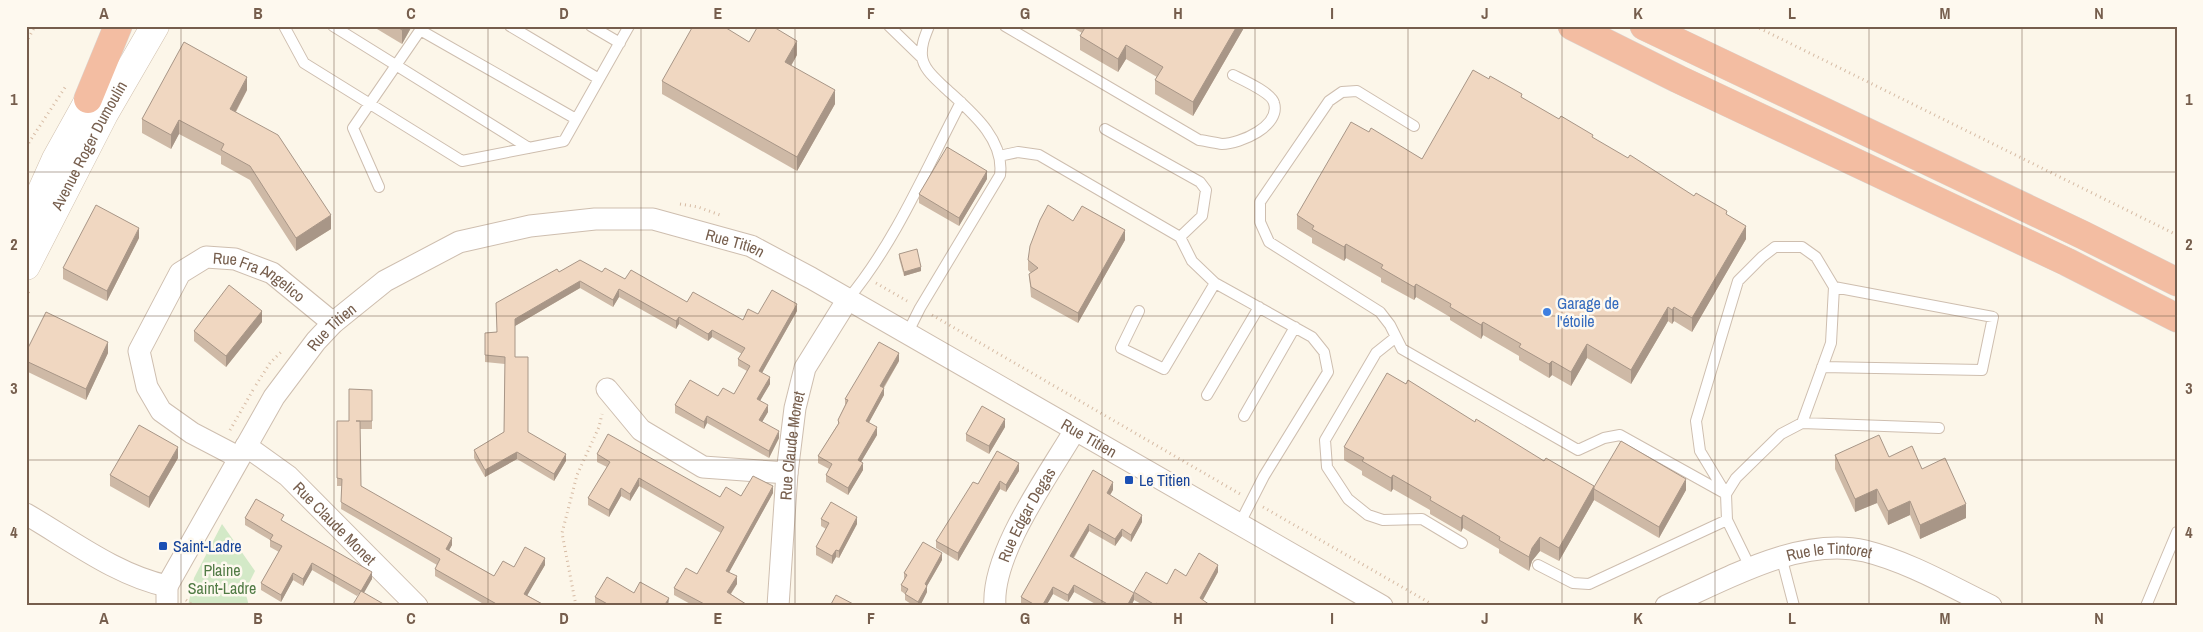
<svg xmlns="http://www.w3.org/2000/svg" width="2203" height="632" font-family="'Archivo Narrow',sans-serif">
	<rect width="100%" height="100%" fill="#fcf6e9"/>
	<!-- green -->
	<path fill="#d3e9c7" d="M222,524L255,571L245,591L249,606H188L194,578Z"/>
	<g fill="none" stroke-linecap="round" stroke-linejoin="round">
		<!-- lane casing -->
		<g stroke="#cebeaf" stroke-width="12">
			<path id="lane" d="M284,26L304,63L462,161L564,141L629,26
				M333,26L529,148
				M510,26L599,79
				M591,26L620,43
				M889,26L922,58
				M1005,26L1199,140C1207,141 1215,143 1222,144C1240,144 1281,126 1274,103C1272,93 1243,80 1233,75
				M420,30L576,119
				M1414,126L1357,91L1342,92L1329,101L1260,202V222L1269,242L1380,312L1390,325L1402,349L1578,450L1604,438L1620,435L1726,494L1700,451L1696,421L1738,281L1762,257L1775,247H1802L1816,257L1834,287L1831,343L1802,423
				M1105,129L1200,182L1206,190L1202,216L1180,237
				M999,156L1018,152L1039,155L1180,237L1192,261L1215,283L1312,337L1324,352L1328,372L1264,476L1240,523
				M379,187L353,128L423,26
				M848,299C895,243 927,167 961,102
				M1139,311L1121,348L1164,369L1215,283
				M907,334L920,308L1000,175C1005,138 969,110 944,87C936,79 923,69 922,56C921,45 925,36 929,26
				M1396,337L1376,353L1325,440L1327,467L1348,499L1368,515L1383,520L1422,519L1462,543
				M1822,367L1982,370L1993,317L1834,287
				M1207,395L1259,307
				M1244,416L1295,327
				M1781,556L1794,606
				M1538,565L1573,583L1589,584L1727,520
				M1751,569L1727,520L1726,494L1736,478L1781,434L1802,423L1939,428
				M2146,606L2177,532"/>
		</g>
		<!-- street casing -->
		<g stroke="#cebeaf" stroke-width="23">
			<g id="street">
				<path d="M607,389L641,430L703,467L787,473"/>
				<path id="s1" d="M246,446L288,476L417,606"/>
				<path id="s2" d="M238,457L192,433L161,411L147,387L139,351L180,273L206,257L235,259L272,273L333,323"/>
				<path d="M26,514C71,540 116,575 167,586"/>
				<path id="s3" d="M167,586L274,397L316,341L333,323L385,281L459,242L530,226L595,219H653L751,246L811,278L1382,606"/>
				<path d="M167,586V606"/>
				<path id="s4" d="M778,606L787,473L795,408L805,368L848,299"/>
				<path id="s5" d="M995,606C991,554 1048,476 1075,430"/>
				<path id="s6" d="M1666,606C1725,580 1799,536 1865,551C1909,562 1950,586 1991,606"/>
			</g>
		</g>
		<!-- secondary casing -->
		<g stroke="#d0bfac" stroke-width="29">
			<g id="secondary">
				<path d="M26,226L56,159L100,80"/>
				<path id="s7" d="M26,266L104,114L155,26"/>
			</g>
		</g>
		<!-- highway casing -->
		<g stroke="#dbd5d1" stroke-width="29">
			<path id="highway" d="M1572,26L1678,79L2067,262L2177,318
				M1644,26L2083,235L2177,282
				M88,99L118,26"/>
		</g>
		<!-- path -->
		<path stroke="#d6bba4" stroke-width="3" stroke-dasharray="1 4" stroke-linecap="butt" d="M1755,26L2177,235
			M26,43L35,26
			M26,147L66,86
			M680,204L698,207L720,215
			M876,283L907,301
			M26,297L30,289
			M932,315L1240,494
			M256,385L270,363L281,352
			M230,430L253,390
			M1263,507L1435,606
			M186,600L194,606
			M576,606L562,533L577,475L599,427L602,414"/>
		<!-- lane -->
		<use href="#lane" stroke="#fff" stroke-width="10"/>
		<!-- street -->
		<use href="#street" stroke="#fff" stroke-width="21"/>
		<!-- secondary -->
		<use href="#secondary" stroke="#fff" stroke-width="28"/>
		<!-- highway -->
		<use href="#highway" stroke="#f3bda2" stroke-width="28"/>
	</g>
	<!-- wall -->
	<path fill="#ceb9a6" d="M372,26H412L402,44Z
		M1070,26H1245L1193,116L1155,94V80L1157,77L1126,59L1118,72L1080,50V36L1082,33Z
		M749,42L797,55L791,66L835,104L797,171L662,94V81Z
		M247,90L236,112L331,229L296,251L250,180L221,164V156L179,134L171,149L142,133V119Z
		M1522,98L1727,215L1746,239L1692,332L1674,321L1672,324L1668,321L1631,384L1587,358L1571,386L1552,375L1549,378L1519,360V356L1483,335L1481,339L1450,320V317L1416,297L1414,300L1381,282V278L1346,258L1344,261L1312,243V238L1297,229V215L1369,132L1422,159Z
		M987,179L959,226L919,203V194Z
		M1073,221L1125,240L1078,323L1031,297L1029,274L1031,273L1028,270V260Z
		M139,238L107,301L63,279V268Z
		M899,254L921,271L904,276L899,258Z
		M559,272H602L687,302L743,320L758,314L797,311L762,373L770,384L760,400L768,412L762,422L779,438L769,458L707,423L704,429L675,413V405L718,396L734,394L747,371L738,366V359L742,354L712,337L708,341L679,324L676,329L619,297L613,307L580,288L515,326V357L528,432L566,461L554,481L517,459L485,477L474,458V450L504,432L505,364L485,362V333L496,332Z
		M262,322L226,367L194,341V331Z
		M26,352L108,353L86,400L26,371Z
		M899,361L884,388V395L869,422L877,435L861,462L863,470L848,495L826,482V475L829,469L818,463V456L838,424V420L845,405V399Z
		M372,390V429H360L361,486L452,545L449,550L494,576L514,567L545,565L527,595L546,606H487L435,576V569L437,565L341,509L342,486H337V421H349Z
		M1475,422L1544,461L1594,486L1686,490L1659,538L1594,500L1559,561L1540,551L1532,561L1529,571L1499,553V549L1463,528L1461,532L1430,514V510L1393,489L1391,492L1362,475V471L1344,460V447Z
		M1005,427L989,454L966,441V434Z
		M597,454L720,497L773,493L729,572L737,584L731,594L749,606H694L674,595V588L697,574L721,533L639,486L630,501L621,496L609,517L588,505V498L607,467L597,462Z
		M1835,455L1889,457L1922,469L1966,518L1920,539L1910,515L1888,525L1877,503L1855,512L1835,469Z
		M178,458L149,508L110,486V475Z
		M1019,471L1006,492L1000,489L958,561L936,548V541L978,484Z
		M1113,490L1110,495L1142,522L1131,542L1122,536L1115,546L1089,531L1074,558L1134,593L1167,584L1186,576L1218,572L1203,600L1210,606H1145L1134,600L1131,606H1099L1074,592L1068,602L1053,594L1046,606H1025L1021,604V597Z
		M245,518L284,522L372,579L357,596L312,570L303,586L293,580L281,602L261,590V583L279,552L270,547V540L245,525Z
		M821,519L857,524L839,558L836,557L832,564L816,555V547L826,529L821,526Z
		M942,560L927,586V592L920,606H914L905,600V594L901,591V585L904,580V573Z
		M634,593L668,606H599L595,604V597Z"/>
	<!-- shaded-wall -->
	<path fill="#a89687" d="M404,26H412L402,44V30Z
		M1237,26H1245L1193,116V102Z
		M797,41V55L785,76V62Z
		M1126,45V59L1118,72V59Z
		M247,77V90L230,122V109Z
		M835,90V104L797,171V157Z
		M179,120V134L171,149V135Z
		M987,171V179L959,226V218Z
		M331,215V229L296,251V238Z
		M1746,226V239L1692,332V318Z
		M139,228V238L107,301V291Z
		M1125,230V240L1078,323V313Z
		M1346,244V258L1344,261V247Z
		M921,267V271L904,276V272Z
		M580,281V288L515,326V319Z
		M1416,284V297L1414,300V287Z
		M619,289V297L613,307V300Z
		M797,304V311L759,378V371Z
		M1668,307V321L1631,384V370Z
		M1674,307V321L1672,324V310Z
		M262,311V322L226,367V356Z
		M679,317V324L676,329V321Z
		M1483,322V335L1481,339V325Z
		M712,330V337L708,341V334Z
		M108,342V353L86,400V389Z
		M1587,344V358L1571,386V372Z
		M899,353V361L880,393V386Z
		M1552,361V375L1549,378V364Z
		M770,377V384L757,406V399Z
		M884,388V395L866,428V421Z
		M768,405V412L759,427V420Z
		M707,416V423L704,429V422Z
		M1005,419V427L989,454V446Z
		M877,427V435L858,467V460Z
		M779,431V438L769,458V451Z
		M178,447V458L149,508V497Z
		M517,452V459L485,477V470Z
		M566,454V461L554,481V474Z
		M863,463V470L848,495V488Z
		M1019,463V471L1006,492V485Z
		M1393,475V489L1391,492V478Z
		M639,478V486L630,501V494Z
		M1686,479V490L1659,538V527Z
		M1000,481V489L958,561V553Z
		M1113,482V490L1107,500V493Z
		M773,486V493L726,578V571Z
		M1594,486V500L1559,561V548Z
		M621,488V496L609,517V510Z
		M1877,489V503L1855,512V499Z
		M1910,501V515L1888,525V511Z
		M1966,504V518L1920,539V525Z
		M1142,515V522L1131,542V535Z
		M1463,515V528L1461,532V518Z
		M857,517V524L839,558V551Z
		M1089,524V531L1070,563V556Z
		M1122,529V536L1115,546V539Z
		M1540,537V551L1532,561L1529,571V557L1532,548Z
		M452,538V545L446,556V549Z
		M836,550V557L832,564V556Z
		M942,553V560L927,586V592L920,606H918V602L925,584Z
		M545,558V565L524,601V594Z
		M312,563V570L303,586V579Z
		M1218,565V572L1200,605V598Z
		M372,572V579L361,598V591Z
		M293,573V580L281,602V595Z
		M737,576V584L727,599V592Z
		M1074,585V592L1068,602V595Z
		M1053,587V594L1046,606H1042Z
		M1134,593V600L1131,606H1127Z
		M669,598L668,606H664Z"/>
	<!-- building -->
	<path fill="#f0d7c1" stroke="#a89687" d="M396,26H404L402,30Z
		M693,26H723L749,42L758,26H772L797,41L785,62L835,90L797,157L662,81Z
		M1086,26H1237L1193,102L1155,80L1163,67L1126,45L1118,59L1080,36Z
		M184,42L247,77L230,109L278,135L331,215L296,238L250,166L221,150L224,144L179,120L171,135L142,119Z
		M1473,70L1489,79L1490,76L1522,94L1521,97L1559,119L1561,116L1593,135L1592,137L1628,158L1630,155L1694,196L1696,193L1727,211L1726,214L1746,226L1692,318L1674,307L1672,310L1668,307L1631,370L1587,344L1571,372L1552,361L1549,364L1519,347L1521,344L1483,322L1481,325L1450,307L1451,304L1416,284L1414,287L1381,268L1383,265L1346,244L1344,247L1312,229L1314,226L1297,215L1351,122L1369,132L1371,128L1422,159Z
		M947,147L987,171L959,218L919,194Z
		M96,205L139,228L107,291L63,268Z
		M1048,205L1073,221L1082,206L1125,230L1078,313L1031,287L1029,274L1038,268L1028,260L1030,246L1040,220Z
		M917,249L921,267L904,272L899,254Z
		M580,260L602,272L605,268L625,279L631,270L687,302L693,292L743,320L748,309L758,314L772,290L797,304L759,371L770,377L757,399L768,405L759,420L779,431L769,451L707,416L704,422L675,405L690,380L718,396L723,388L734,394L750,366L738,359L745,348L712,330L708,334L679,317L676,321L619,289L613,300L580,281L515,319V357H528V432L566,454L554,474L517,452L485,470L474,450L504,432L505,357L485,355V333L497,332L496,303L557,269L559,272Z
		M229,285L262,311L226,356L194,331Z
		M46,312L108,342L86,389L26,361V352Z
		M879,342L899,353L880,386L884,388L866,421L877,427L858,460L863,463L848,488L826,475L832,464L818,456L839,423L838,420L848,400L845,399Z
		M1387,373L1406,384L1408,380L1475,422L1476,419L1544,461L1546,458L1594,486L1559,548L1540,537L1532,548L1529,557L1499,540L1500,537L1463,515L1461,518L1430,500L1431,497L1393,475L1391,478L1362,461L1364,458L1344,447Z
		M349,389L372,390V421H356H360L361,486L452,538L446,549L494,576L503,561L514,567L525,547L545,558L524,594L546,606H500L435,569L440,559L341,502L342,479L337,478V421H349Z
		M982,406L1005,419L989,446L966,434Z
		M139,425L178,447L149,497L110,475Z
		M608,434L720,497L726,487L741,496L753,476L773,486L726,571L737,576L727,592L749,606H708L674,588L686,568L697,574L724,527L639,478L630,494L621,488L609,510L588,498L610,462L597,454Z
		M1879,435L1889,457L1912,446L1922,469L1945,458L1966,504L1920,525L1910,501L1888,511L1877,489L1855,499L1835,455Z
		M1621,441L1686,479L1659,527L1594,489V487Z
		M997,451L1019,463L1006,485L1000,481L958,553L936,541L973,482L978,484Z
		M1093,470L1113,482L1107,493L1142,515L1131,535L1122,529L1115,539L1089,524L1070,556L1134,593L1127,606H1111L1074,585L1068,595L1053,587L1042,606H1037L1021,597Z
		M256,499L284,515L281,520L372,572L361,591L312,563L303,579L293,573L281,595L261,583L282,546L270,540L273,535L245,518Z
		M831,502L857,517L839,551L836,550L832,556L816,547L829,523L821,519Z
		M923,542L942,553L925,584L927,586L918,602L905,594L908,589L901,585L907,575L904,573Z
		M1199,553L1218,565L1200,598L1210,605V606H1160L1156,603L1155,605L1134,592L1146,572L1167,584L1175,569L1186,576Z
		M607,577L634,593L640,582L669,598L664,606H611L595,597Z
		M361,591L387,606H352Z
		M836,595L857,606H830Z"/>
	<!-- grid -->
	<path fill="none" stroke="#765e4d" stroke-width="1" stroke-opacity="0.55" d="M181,26V606M334,26V606M488,26V606M641,26V606M795,26V606M948,26V606M1102,26V606M1255,26V606M1408,26V606M1562,26V606M1715,26V606M1869,26V606M2022,26V606M26,172H2177M26,316H2177M26,460H2177"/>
	<!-- markers -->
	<circle fill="#3f7fe0" stroke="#fef9ef" stroke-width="2" cx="1547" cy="312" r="5"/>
	<g fill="#1a4fb4" stroke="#fef9ef" stroke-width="2">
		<rect x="1124" y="475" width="10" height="10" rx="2.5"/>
		<rect x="158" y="541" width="10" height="10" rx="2.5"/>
	</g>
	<g text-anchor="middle" stroke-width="5" stroke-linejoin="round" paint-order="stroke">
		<!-- street labels -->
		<g font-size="16" fill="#765e4d" stroke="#fef9ef">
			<text dy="6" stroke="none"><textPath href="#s7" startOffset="136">Avenue Roger Dumoulin</textPath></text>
			<text dy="6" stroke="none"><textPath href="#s3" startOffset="744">Rue Titien</textPath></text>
			<text dy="6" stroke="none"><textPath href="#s2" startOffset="331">Rue Fra Angelico</textPath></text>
			<text dy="6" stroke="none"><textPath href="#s3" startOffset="308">Rue Titien</textPath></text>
			<text dy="6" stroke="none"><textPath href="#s3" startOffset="1149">Rue Titien</textPath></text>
			<text dy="6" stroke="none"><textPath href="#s4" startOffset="161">Rue Claude Monet</textPath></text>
			<text dy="6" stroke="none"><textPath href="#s5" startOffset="98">Rue Edgar Degas</textPath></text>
			<text dy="6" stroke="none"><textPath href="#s1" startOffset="118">Rue Claude Monet</textPath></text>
			<text dy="6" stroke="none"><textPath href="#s6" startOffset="174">Rue le Tintoret</textPath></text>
		</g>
		<!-- shop labels -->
		<g font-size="16" fill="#366cbe" stroke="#fef9ef" text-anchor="start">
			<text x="1557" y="309">Garage de<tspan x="1557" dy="18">l'étoile</tspan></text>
		</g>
		<!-- transit labels -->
		<g font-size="16" fill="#164399" stroke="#fef9ef" text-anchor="start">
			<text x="1139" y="486">Le Titien</text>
			<text x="173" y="552">Saint-Ladre</text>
		</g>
		<!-- park labels -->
		<g font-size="16" fill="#517b45" stroke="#fef9ef">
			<text x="222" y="576">Plaine<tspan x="222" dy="18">Saint-Ladre</tspan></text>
		</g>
	</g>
	<!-- border -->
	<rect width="2203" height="632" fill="none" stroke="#fef9ef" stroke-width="55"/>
	<rect x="28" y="28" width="2148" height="576" fill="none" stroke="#765e4d" stroke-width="2"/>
	<g font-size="16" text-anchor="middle" font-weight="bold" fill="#765e4d">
		<text x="104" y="19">A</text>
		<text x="258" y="19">B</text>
		<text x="411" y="19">C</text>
		<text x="564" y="19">D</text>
		<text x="718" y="19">E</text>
		<text x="871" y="19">F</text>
		<text x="1025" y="19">G</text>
		<text x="1178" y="19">H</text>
		<text x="1332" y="19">I</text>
		<text x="1485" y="19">J</text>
		<text x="1638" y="19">K</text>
		<text x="1792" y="19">L</text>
		<text x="1945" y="19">M</text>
		<text x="2099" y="19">N</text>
		<text x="14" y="105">1</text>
		<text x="2189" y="105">1</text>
		<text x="14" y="250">2</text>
		<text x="2189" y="250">2</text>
		<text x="14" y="394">3</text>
		<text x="2189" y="394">3</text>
		<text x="14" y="538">4</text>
		<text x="2189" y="538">4</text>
		<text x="104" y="624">A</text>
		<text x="258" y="624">B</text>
		<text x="411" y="624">C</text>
		<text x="564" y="624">D</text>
		<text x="718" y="624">E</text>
		<text x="871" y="624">F</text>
		<text x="1025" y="624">G</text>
		<text x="1178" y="624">H</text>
		<text x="1332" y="624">I</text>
		<text x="1485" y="624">J</text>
		<text x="1638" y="624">K</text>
		<text x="1792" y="624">L</text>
		<text x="1945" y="624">M</text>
		<text x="2099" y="624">N</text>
	</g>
</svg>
